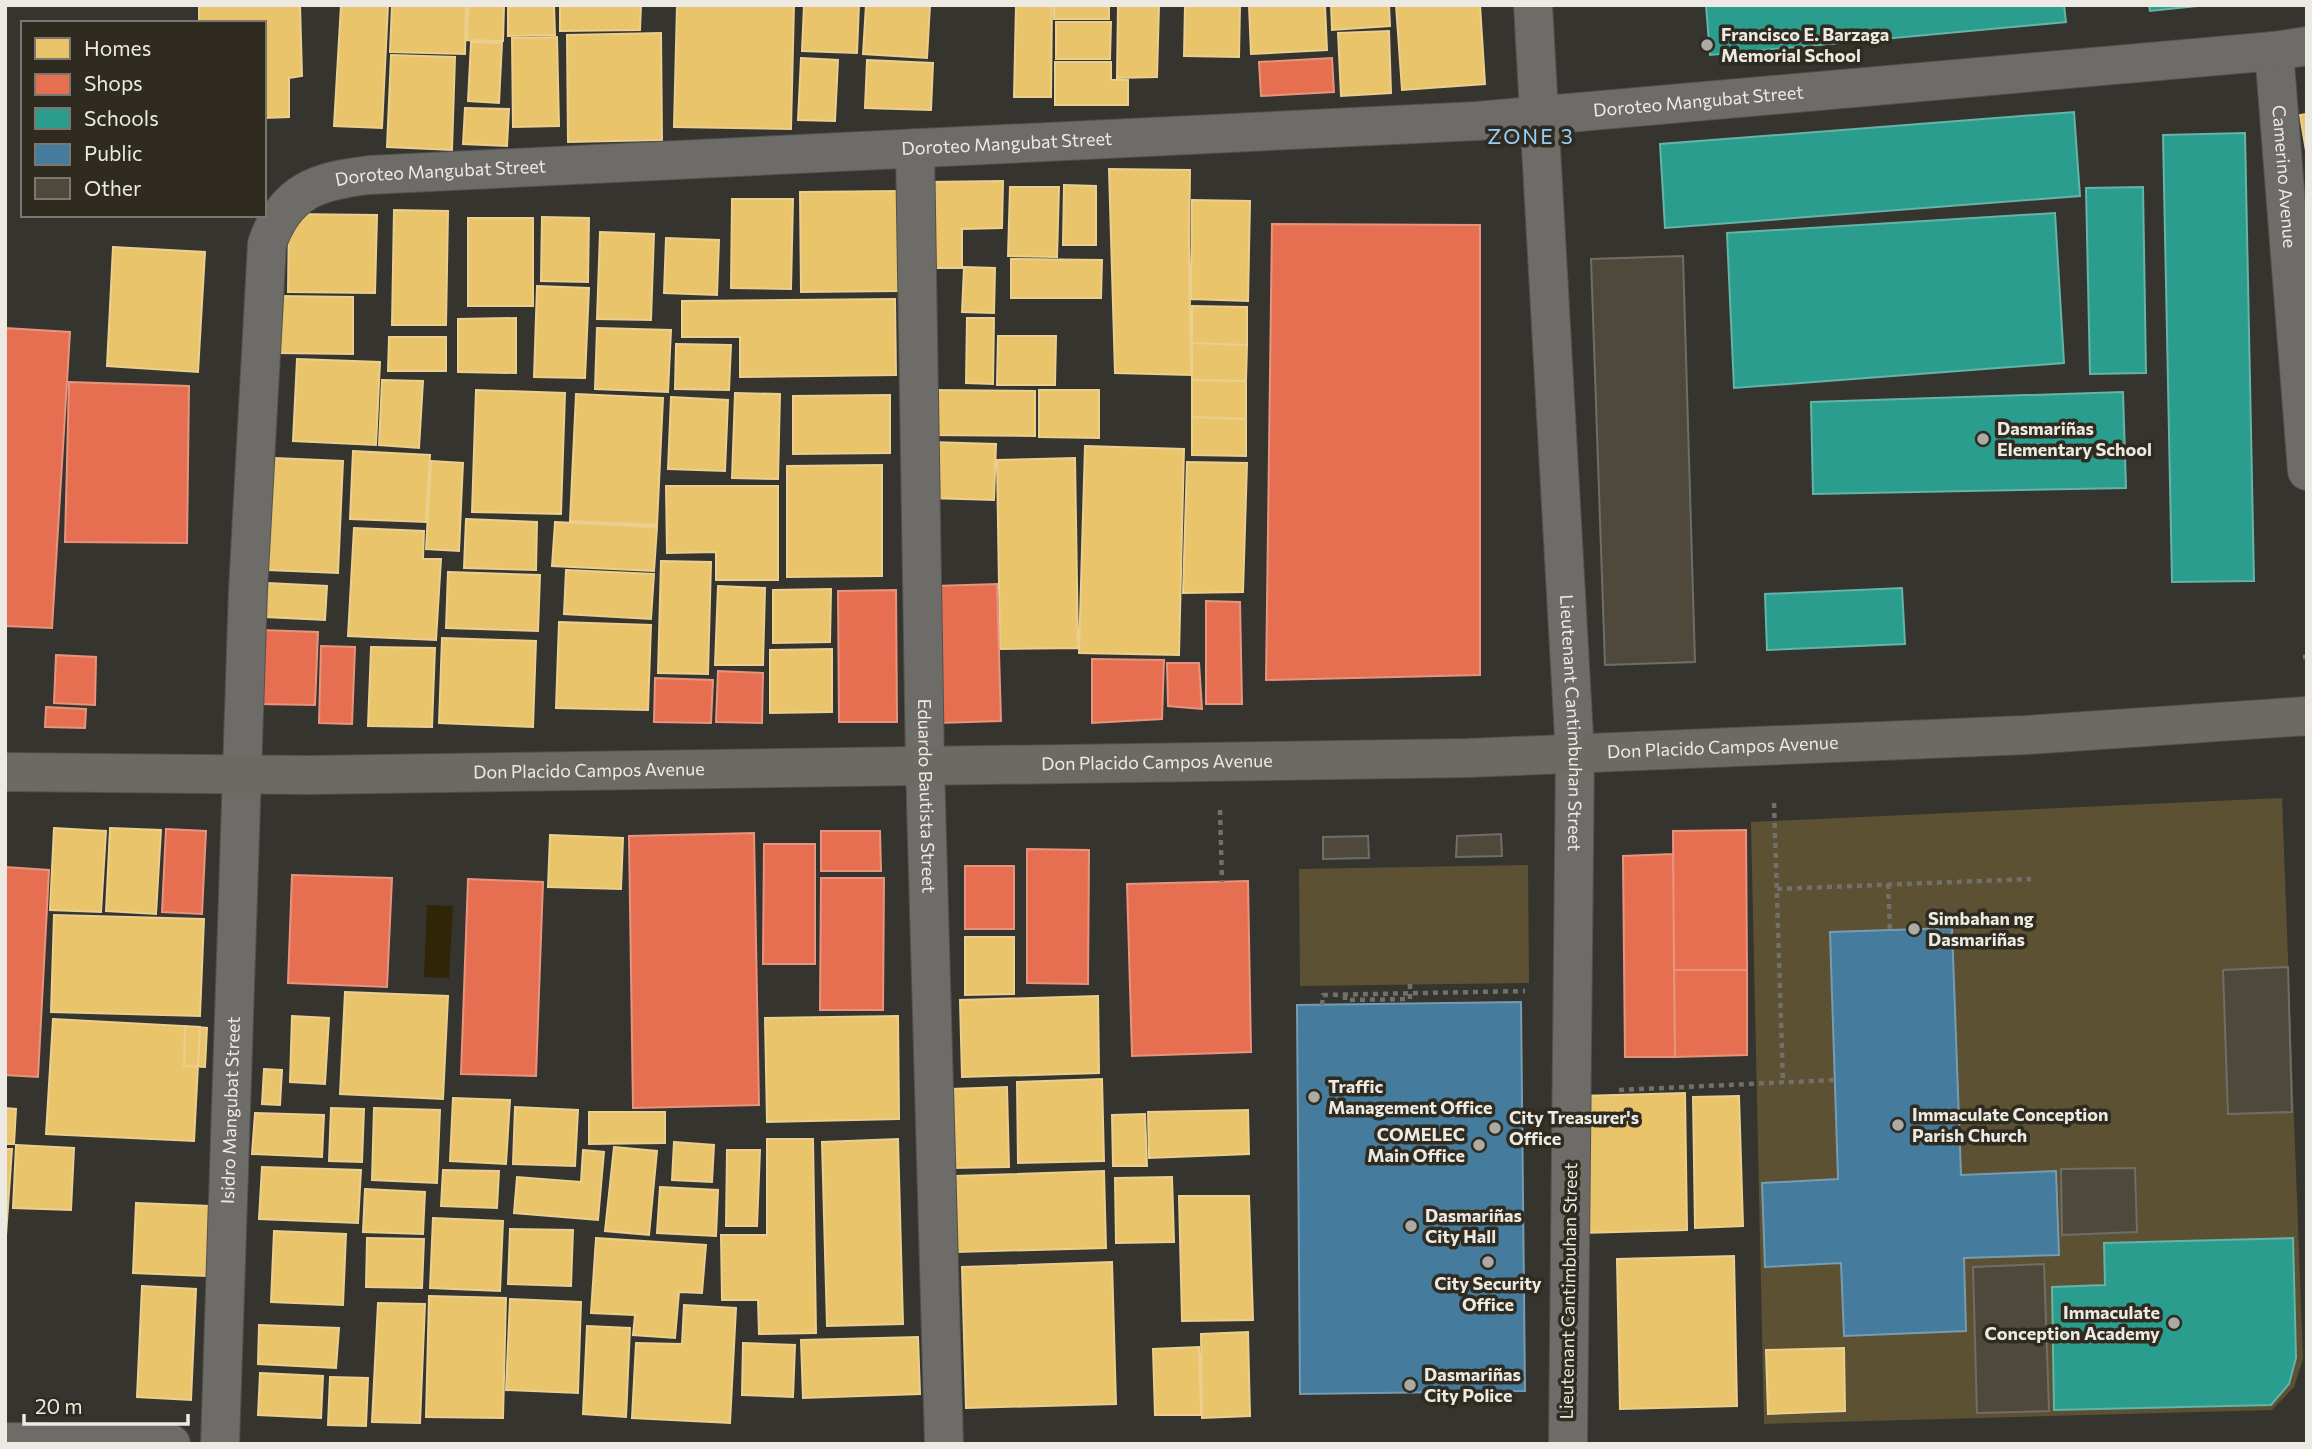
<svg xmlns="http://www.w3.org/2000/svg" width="2312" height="1449" font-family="Commissioner,sans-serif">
	<rect width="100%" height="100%" fill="#36342e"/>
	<!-- green -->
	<path fill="#5c5133" d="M2282,798L2303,1359L2294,1387L2272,1410L1764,1424L1751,822Z
		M1528,865L1529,983L1300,986L1299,869Z"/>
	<!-- water -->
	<path fill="#302507" d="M427,905L453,906L449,978L424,977Z"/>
	<!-- homes -->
	<path fill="#e9c46a" stroke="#eacf8e" stroke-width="2" d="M199,5H300L302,76L289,78V117L264,118V23H199Z
		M341,5H388L382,128L334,126Z
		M392,5H466L465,54L390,52Z
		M468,5H504L503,41L467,40Z
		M554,5L555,35L508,36V6Z
		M560,5H641L640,30L560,31Z
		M677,5H794L791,129L674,127Z
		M804,5H859L857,53L802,51Z
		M866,5H930L927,58L863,54Z
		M1016,5H1052L1051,97H1014Z
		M1054,5H1109V19H1054Z
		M1118,5H1159L1157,77L1117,78Z
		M1185,5L1240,6L1239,57L1184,56Z
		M1249,5H1325L1327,50L1251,54Z
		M1331,5H1389L1390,26L1332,30Z
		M1396,5H1480L1485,84L1402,90Z
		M1056,22H1111L1110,59H1056Z
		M1389,31L1391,93L1341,96L1338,33Z
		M661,33L662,140L568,142L567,35Z
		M557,37L559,126L513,127L512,38Z
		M471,42L502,43L499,103L468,101Z
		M391,55L455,57L452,150L387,147Z
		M801,58L838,60L835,121L798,120Z
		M867,60L933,63L931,110L865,108Z
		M1055,62H1111V80H1128V105H1055Z
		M465,108L509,109L507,146L463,144Z
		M2307,114V157L2300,115Z
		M1109,169L1190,170L1189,244L1191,375L1115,373Z
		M1003,181L1002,228L962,229V268H926V182Z
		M1064,185L1096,186V245H1063Z
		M1010,187H1059L1057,257L1008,256Z
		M900,191V291L801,292L800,192Z
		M732,199H793L791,289L731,288Z
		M1192,200L1250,201L1248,301L1191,299Z
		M394,210L448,211L446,325H392Z
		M289,214L377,215L375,293L288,292Z
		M542,217L589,218L588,282L541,281Z
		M468,218H533V306H468Z
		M600,232L654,234L651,320L597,319Z
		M666,238L719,240L717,295L664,293Z
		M113,247L205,252L198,372L107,366Z
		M1011,259L1102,260L1101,298H1011Z
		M964,267L995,268L994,313L962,312Z
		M537,286L589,288L585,378L534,377Z
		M280,296L353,297V354L278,353Z
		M895,299L896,375L740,377V337H682V301Z
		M1192,306L1247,307V345L1192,343Z
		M516,318V373L458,372V319Z
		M967,318H994L993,384L966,383Z
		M597,328L671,330L668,392L595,389Z
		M998,336H1056L1055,385H997Z
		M389,337H446V371H388Z
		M1192,343L1247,345L1246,381L1192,380Z
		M676,344L731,345L729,390L675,389Z
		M297,359L380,362L376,445L293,441Z
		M382,380L423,381L419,448L379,445Z
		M1192,380L1246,381V419L1192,417Z
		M476,390L565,393L561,514L472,512Z
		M927,390L1035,391V436L926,435Z
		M1039,390H1099V438L1039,437Z
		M735,393L780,394L778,479L732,478Z
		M576,394L663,398L657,525L570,521Z
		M890,395V453L793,454V396Z
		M671,397L728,400L725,471L668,469Z
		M1192,417L1246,419V456L1192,455Z
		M930,442L996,444L994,500L928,498Z
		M1085,446L1184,449L1179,655L1079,653Z
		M353,451L430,455L426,522L350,519Z
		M274,458L343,461L338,573L268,570Z
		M1075,458L1078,648L1000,649L997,460Z
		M431,461L463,463L459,551L426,549Z
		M1187,462L1247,463L1243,592L1183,593Z
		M882,465V576L787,577V466Z
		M666,486H778V580H716V552L667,553Z
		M466,519L537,522L536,570L464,568Z
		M555,522L657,527L654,571L552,566Z
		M354,528L424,531L423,559H441L436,640L348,636Z
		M661,561L711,562L708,674L658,673Z
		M566,570L654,574L651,619L564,614Z
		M448,572L540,575L538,631L446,628Z
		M267,583L327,586L325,620L265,617Z
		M718,586L765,588L763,665H715Z
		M831,589L830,642L773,643V590Z
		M559,622L651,625L648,710L556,708Z
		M442,638L536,641L533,727L439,723Z
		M371,647L435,648L432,727L368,726Z
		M832,649V712L770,713V650Z
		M54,828L106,831L101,912L50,910Z
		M110,828L161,830L156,914L106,911Z
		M550,835L623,838L621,889L548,887Z
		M54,915L204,919L200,1016L51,1012Z
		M965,937H1014V994L965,995Z
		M345,992L448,996L443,1099L340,1094Z
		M1098,996L1099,1073L962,1077L960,1000Z
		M292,1016L329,1018L325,1084L290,1082Z
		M898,1016L899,1119L767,1122L765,1018Z
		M53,1019L200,1027L194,1141L46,1134Z
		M185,1026L207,1028L205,1067L184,1066Z
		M264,1069L282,1070L280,1105L262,1104Z
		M1102,1079L1104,1161L1018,1163L1017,1082Z
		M1007,1087L1009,1167L951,1168L950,1089Z
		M1685,1093L1687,1230L1582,1233L1580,1096Z
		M1739,1096L1743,1226L1695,1228L1693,1097Z
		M453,1098L510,1100L506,1164L450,1161Z
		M515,1107L578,1110L575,1166L513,1164Z
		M5,1108L16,1109L14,1144H5Z
		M331,1108L364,1109L362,1162L329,1161Z
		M374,1108L440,1110L437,1183L372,1180Z
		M1248,1110L1249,1154L1149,1158L1148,1112Z
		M589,1112H665V1143L589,1144Z
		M255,1113L324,1115L322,1157L252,1154Z
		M1145,1114L1147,1166H1113L1112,1115Z
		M767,1139H813L816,1333L759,1334L758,1300H722L721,1235H767Z
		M898,1139L903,1324L827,1326L822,1142Z
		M674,1142L714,1145L712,1182L672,1180Z
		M16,1145L74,1148L71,1210L13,1208Z
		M614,1147L657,1151L649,1235L605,1231Z
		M5,1149H12L5,1250Z
		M583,1150L604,1152L598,1220L514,1213L517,1177L581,1182Z
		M727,1150H760L757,1226H726Z
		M262,1167L361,1170L358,1223L259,1219Z
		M443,1170L499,1171L497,1208L441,1206Z
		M1104,1171L1106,1248L956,1252L955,1176Z
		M1172,1177L1174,1242L1116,1243L1115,1178Z
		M660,1187L718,1190L716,1236L657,1233Z
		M365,1189L425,1192L423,1234L363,1232Z
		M1179,1196H1249L1253,1320L1182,1321Z
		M136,1203L210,1206L206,1276L133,1273Z
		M433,1218L503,1221L500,1291L430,1288Z
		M510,1229L573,1230L571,1286L508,1284Z
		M274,1231L346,1234L343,1305L271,1302Z
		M367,1238L424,1239L422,1288L366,1287Z
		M596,1238L706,1245L702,1293L679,1292L675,1338L633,1335L635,1315L591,1313Z
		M1734,1256L1737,1406L1620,1409L1617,1259Z
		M1112,1262L1116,1404L966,1408L962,1267Z
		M142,1286L196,1289L191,1400L137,1397Z
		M429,1296L506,1298L503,1418L426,1417Z
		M510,1299L581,1302L578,1393L506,1390Z
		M378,1303L425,1304L420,1423L372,1422Z
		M684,1305L736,1308L730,1423L632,1418L636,1343L682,1344Z
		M259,1325L339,1328L336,1368L258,1364Z
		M587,1326L630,1328L626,1417L583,1414Z
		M1248,1332L1250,1416L1202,1418L1201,1334Z
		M918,1337L920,1394L803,1398L801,1340Z
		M743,1343L795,1345L793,1397L742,1395Z
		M1199,1347L1201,1415H1155L1153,1349Z
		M1844,1348L1845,1411L1768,1414L1766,1350Z
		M260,1373L323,1376L321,1418L258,1415Z
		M330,1377L368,1378L366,1426L328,1425Z"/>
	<!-- shops -->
	<path fill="#e76f51" stroke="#e8947d" stroke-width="2" d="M1332,58L1334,92L1261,96L1259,62Z
		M1272,224L1480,225V675L1266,680Z
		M5,328L70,332L52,628L5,626Z
		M69,382L189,386L187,543L65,542Z
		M997,584L1001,721L938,723L935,586Z
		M896,590L897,722H839L838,591Z
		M1206,601L1240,602L1242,704H1206Z
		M260,630L318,632L315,705L257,704Z
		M321,646L355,647L352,724L319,723Z
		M56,655L96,657L95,705L54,703Z
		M1092,659L1164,660L1162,719L1092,723Z
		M1167,663H1199L1202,709L1168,706Z
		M718,671L763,673L762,723L716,722Z
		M655,678L713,680L711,723L654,722Z
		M46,707L86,709L85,728L45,727Z
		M166,829L206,831L202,914L162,912Z
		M1746,830L1747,970H1674L1673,831Z
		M821,831H880L881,871H821Z
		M754,833L759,1105L633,1108L629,836Z
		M764,844H815V964H763Z
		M1027,849L1089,850L1088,984L1027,983Z
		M1673,854L1675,1057H1625L1623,856Z
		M965,866H1014V929H965Z
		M5,867L49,870L38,1077L5,1075Z
		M292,875L392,878L387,987L288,983Z
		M821,878H884L883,1010H820Z
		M468,879L543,882L536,1076L461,1074Z
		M1248,881L1251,1052L1132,1056L1127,884Z
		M1674,970H1747V1055L1675,1057Z"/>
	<!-- schools -->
	<path fill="#2a9d8f" stroke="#64b4a8" stroke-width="2" d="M1706,5H2064L2066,22L1710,55Z
		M2149,5H2207L2150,11Z
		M2074,112L2080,196L1665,228L1660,144Z
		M2245,133L2254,581L2172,582L2163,135Z
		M2143,187L2146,373L2090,374L2086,188Z
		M2055,213L2064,363L1734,388L1727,233Z
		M2123,392L2126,488L1813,494L1811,402Z
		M1902,588L1905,644L1767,650L1765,594Z
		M2293,1238L2296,1358L2289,1384L2271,1405L2054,1410L2052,1287L2105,1285L2104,1243Z"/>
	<!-- public -->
	<path fill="#457b9d" stroke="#779cb2" stroke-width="2" d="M1952,928L1961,1175L2056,1171L2059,1255L1964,1258L1966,1331L1844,1336L1841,1263L1765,1267L1762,1183L1838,1179L1830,932Z
		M1521,1002L1525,1391L1300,1394L1297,1005Z"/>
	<!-- building -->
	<path fill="#4f493b" stroke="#6f6d68" stroke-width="2" d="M1683,256L1695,662L1605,665L1591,259Z
		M1501,834L1502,856L1456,857L1457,836Z
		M1368,836L1369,858L1323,859V837Z
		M2288,967L2292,1112L2228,1114L2223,970Z
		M2135,1168L2137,1232L2062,1235L2061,1169Z
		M2044,1264L2049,1411L1977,1413L1973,1267Z"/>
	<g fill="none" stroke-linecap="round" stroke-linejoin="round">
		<!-- minor casing -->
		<g stroke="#52514c" stroke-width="40">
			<g id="minor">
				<path id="s1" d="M915,148L925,767L944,1444"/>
				<path d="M5,1442L171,1444"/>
			</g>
		</g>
		<!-- tertiary casing -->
		<g stroke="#52514c" stroke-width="40">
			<g id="tertiary">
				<path id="s2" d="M1533,5L1575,755L1568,1444"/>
				<path id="s3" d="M2274,51L2307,471"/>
				<path id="s4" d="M220,1444L248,590L267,244C285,191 317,181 369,175L1477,121L2274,51L2307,46"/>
			</g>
		</g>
		<!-- secondary casing -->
		<g stroke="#52514c" stroke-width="40">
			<g id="secondary">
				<path id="s5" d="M5,772L310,775L1468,758L2026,735L2307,716"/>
			</g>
		</g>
		<!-- path -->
		<path stroke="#71706b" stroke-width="4.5" stroke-dasharray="5 5" stroke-linecap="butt" d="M2303,657H2307
			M1774,803L1783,1083
			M1220,810L1222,882
			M1888,884L1890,930
			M1777,889L2031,879
			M1410,984V1003
			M1345,995V1000L1410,999
			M1322,1005L1323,995L1525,991
			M1619,1090L1835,1080"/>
		<!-- minor -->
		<use href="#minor" stroke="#6d6c68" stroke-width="38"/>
		<!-- tertiary -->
		<use href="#tertiary" stroke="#6d6c68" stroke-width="38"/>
		<!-- secondary -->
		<use href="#secondary" stroke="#6d6a63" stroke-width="38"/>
	</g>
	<!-- markers -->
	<g fill="#acaaa4" stroke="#2f2b20" stroke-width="2.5">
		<circle cx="1707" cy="45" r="7"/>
		<circle cx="1983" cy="439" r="7"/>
		<circle cx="1914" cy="929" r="7"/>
		<circle cx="1314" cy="1097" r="7"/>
		<circle cx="1898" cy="1125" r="7"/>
		<circle cx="1495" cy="1128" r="7"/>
		<circle cx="1479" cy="1145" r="7"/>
		<circle cx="1411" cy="1226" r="7"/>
		<circle cx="1488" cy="1262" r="7"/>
		<circle cx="2174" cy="1323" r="7"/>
		<circle cx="1410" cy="1385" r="7"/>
	</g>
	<g text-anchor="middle" stroke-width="7" stroke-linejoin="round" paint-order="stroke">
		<!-- poi labels -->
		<g font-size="18" font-weight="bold" fill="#eceae3" stroke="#2f2b20" text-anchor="start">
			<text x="1721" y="41">Francisco E. Barzaga<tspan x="1721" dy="21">Memorial School</tspan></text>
			<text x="1997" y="435">Dasmariñas<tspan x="1997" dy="21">Elementary School</tspan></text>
			<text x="1928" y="925">Simbahan ng<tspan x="1928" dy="21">Dasmariñas</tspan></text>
			<text x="1328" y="1093">Traffic<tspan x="1328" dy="21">Management Office</tspan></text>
			<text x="1912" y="1121">Immaculate Conception<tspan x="1912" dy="21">Parish Church</tspan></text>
			<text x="1509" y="1124">City Treasurer's<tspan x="1509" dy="21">Office</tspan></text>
			<text x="1465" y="1141" text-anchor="end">COMELEC<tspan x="1465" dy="21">Main Office</tspan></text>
			<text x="1425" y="1222">Dasmariñas<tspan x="1425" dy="21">City Hall</tspan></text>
			<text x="1488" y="1290" text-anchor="middle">City Security<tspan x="1488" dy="21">Office</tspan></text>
			<text x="2160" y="1319" text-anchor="end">Immaculate<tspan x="2160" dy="21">Conception Academy</tspan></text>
			<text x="1424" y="1381">Dasmariñas<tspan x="1424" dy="21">City Police</tspan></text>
		</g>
		<!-- street labels -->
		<g font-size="18" fill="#eceae3" stroke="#2f2b20">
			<text dy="6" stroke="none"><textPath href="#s4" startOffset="2665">Doroteo Mangubat Street</textPath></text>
			<text dy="6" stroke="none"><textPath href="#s4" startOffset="1972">Doroteo Mangubat Street</textPath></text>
			<text dy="6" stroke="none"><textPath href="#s4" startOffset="1405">Doroteo Mangubat Street</textPath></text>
			<text dy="6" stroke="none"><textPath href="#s3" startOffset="126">Camerino Avenue</textPath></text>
			<text dy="6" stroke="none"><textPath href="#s2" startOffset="719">Lieutenant Cantimbuhan Street</textPath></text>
			<text dy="6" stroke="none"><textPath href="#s5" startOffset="1718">Don Placido Campos Avenue</textPath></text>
			<text dy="6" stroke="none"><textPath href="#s5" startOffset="1152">Don Placido Campos Avenue</textPath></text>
			<text dy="6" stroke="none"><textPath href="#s5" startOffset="584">Don Placido Campos Avenue</textPath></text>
			<text dy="6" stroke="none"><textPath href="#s1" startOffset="648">Eduardo Bautista Street</textPath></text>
			<text dy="6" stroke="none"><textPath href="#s4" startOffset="334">Isidro Mangubat Street</textPath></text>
			<text transform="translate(1569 1291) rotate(-89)" y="6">Lieutenant Cantimbuhan Street</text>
		</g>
		<!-- quarter labels -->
		<g font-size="21" letter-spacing="2" fill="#95cdf4" stroke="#2f2b20">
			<text x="1531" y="144">ZONE 3</text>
		</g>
	</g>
	<!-- border -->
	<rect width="2312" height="1449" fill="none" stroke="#eceae3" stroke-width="14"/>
	<!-- legend -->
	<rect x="21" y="21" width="245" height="196" fill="#2f2b20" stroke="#7b776e" stroke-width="2"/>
	<rect x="35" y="38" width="35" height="21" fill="#e9c46a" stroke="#7b776e" stroke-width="2"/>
	<text x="84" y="56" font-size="21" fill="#eceae3">Homes</text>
	<rect x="35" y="74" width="35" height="21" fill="#e76f51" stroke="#7b776e" stroke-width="2"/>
	<text x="84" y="91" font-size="21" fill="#eceae3">Shops</text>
	<rect x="35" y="108" width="35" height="21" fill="#2a9d8f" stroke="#7b776e" stroke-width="2"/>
	<text x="84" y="126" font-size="21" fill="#eceae3">Schools</text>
	<rect x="35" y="144" width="35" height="21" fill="#457b9d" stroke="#7b776e" stroke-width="2"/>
	<text x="84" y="161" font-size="21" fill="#eceae3">Public</text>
	<rect x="35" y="178" width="35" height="21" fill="#4f493b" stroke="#7b776e" stroke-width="2"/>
	<text x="84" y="196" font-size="21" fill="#eceae3">Other</text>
	<!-- scale -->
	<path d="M24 1414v10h164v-10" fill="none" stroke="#eceae3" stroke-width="3.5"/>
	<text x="35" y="1414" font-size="21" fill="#eceae3" stroke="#2f2b20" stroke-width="5" paint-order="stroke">20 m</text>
</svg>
